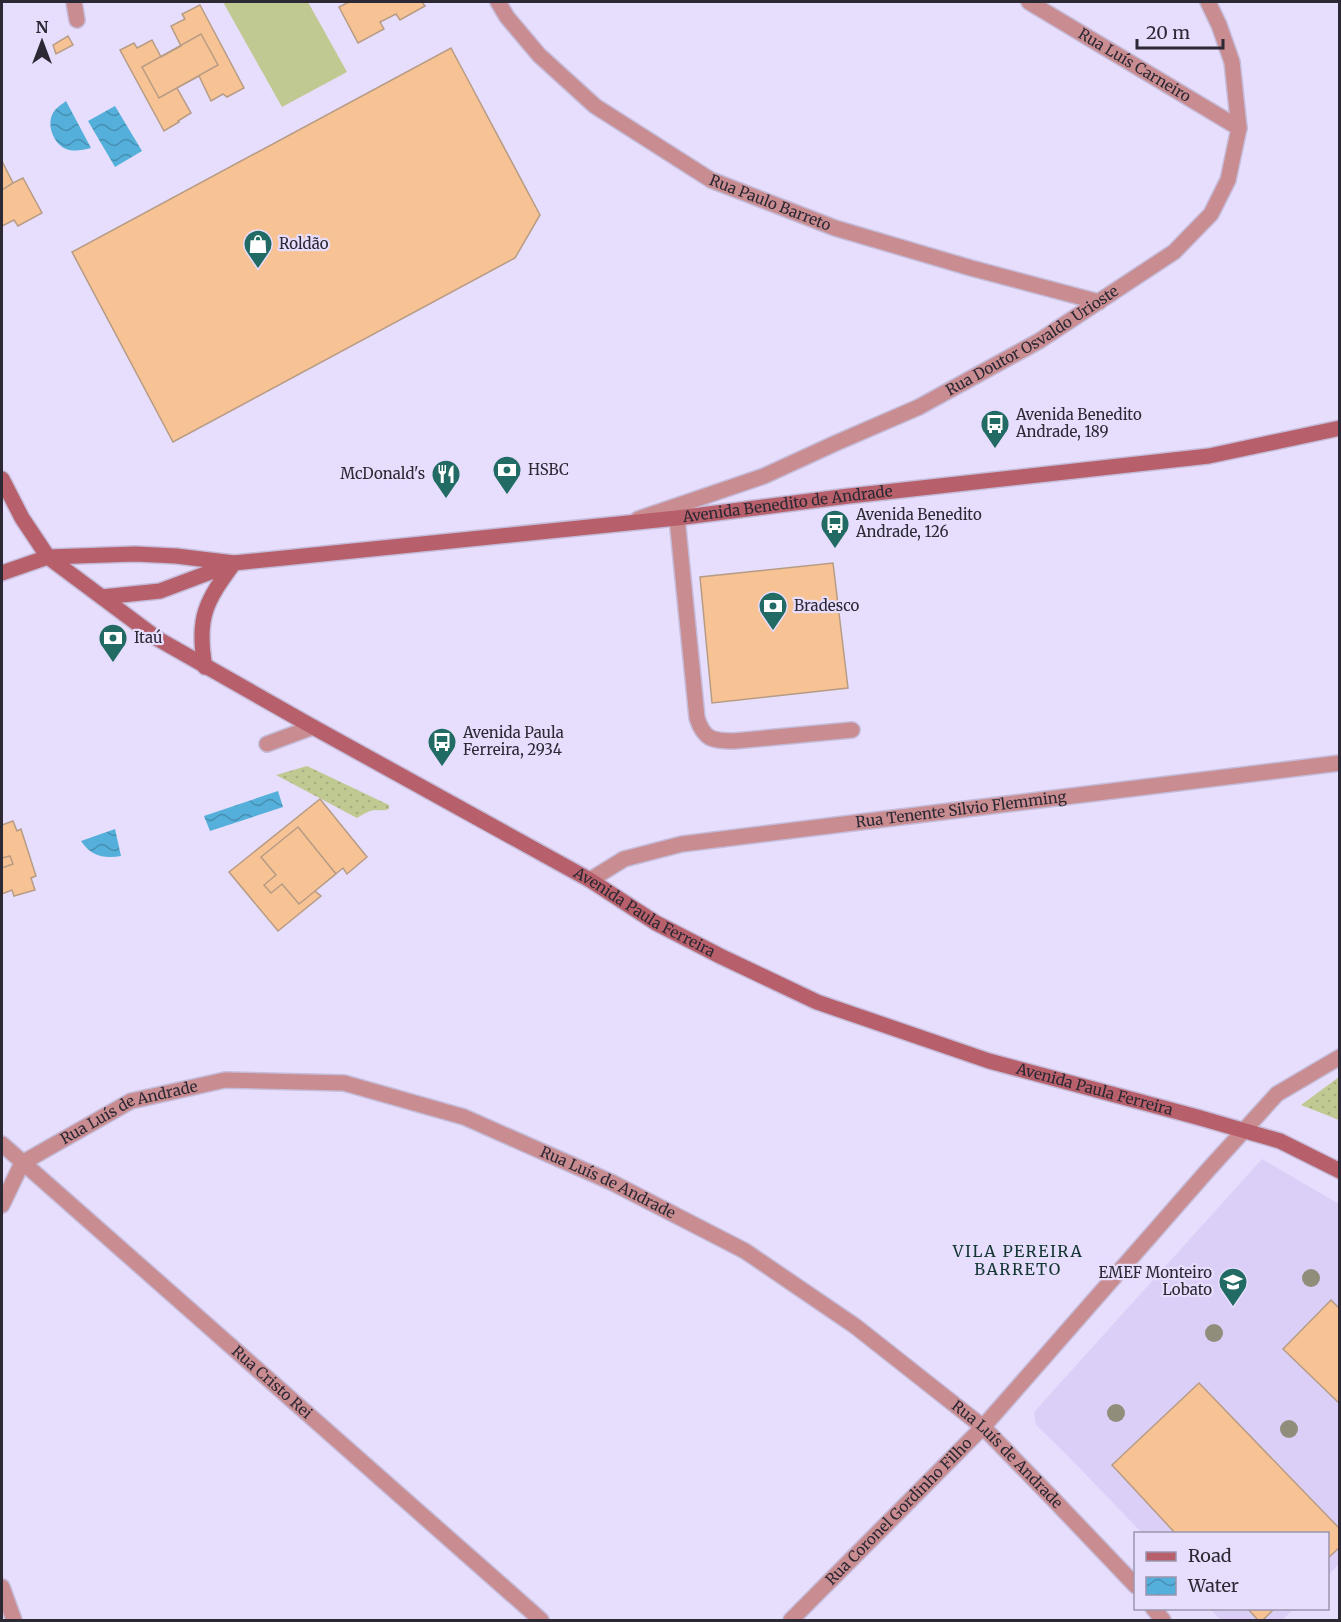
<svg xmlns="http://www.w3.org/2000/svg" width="1341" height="1622" font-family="Merriweather,serif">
	<defs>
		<pattern id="green-dots" width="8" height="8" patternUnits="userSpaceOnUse" patternTransform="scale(1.5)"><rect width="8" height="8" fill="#c1c993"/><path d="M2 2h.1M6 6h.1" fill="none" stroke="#a6ad7f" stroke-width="1.8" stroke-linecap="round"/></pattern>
		<pattern id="water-waves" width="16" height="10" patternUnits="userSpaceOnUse" patternTransform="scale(1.5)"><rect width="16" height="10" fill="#54b0da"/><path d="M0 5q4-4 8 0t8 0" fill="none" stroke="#468fb2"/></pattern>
	</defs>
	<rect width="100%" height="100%" fill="#e7ddfd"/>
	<!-- built -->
	<path fill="#dccff7" d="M1262,1159L1339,1204L1340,1563L1328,1575V1534L1142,1533L1065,1453L1036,1425L1034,1412Z
		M1210,1609H1294L1282,1620H1221Z"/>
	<!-- green -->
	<path fill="url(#green-dots)" d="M307,766L389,805V809C384,811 381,810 375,810C368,811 363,814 357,818L276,775Z
		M1339,1077V1120L1301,1105Z"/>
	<!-- pitch -->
	<path fill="#c1c993" d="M223,2H308L347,72L282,107Z"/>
	<!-- water -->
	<path fill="url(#water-waves)" d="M66,101L91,148C83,150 74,152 66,149C54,144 47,127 52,115C55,108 61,105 66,101Z
		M115,106L142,151L115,167L88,121Z
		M278,791L283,807L210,831L204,816Z
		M115,829L121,856C104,859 91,856 81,841Z"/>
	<!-- building -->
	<path fill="#f7c294" stroke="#b79c85" stroke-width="1.5" d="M349,2H422L425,6L400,20L396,14L380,22L384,29L358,43L339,7Z
		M200,5L244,88L227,97L223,94L211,101L199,76L177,88L191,113L178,121L179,122L164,131L120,50L134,43L137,48L152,40L161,57L181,46L171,26L185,19L182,14Z
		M201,34L218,65L159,98L142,67Z
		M68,36L73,45L56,54L53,45Z
		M451,48L540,215L515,258L173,442L72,252Z
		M2,161L13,183L23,178L42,213L18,226L14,220L2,226Z
		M2,161L13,183L2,190Z
		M833,563L848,688L712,703L700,577Z
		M320,799L367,857L347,874L343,868L315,891L321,896L278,931L229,872Z
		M13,821L17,831L21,829L36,876L31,878L35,890L14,896L12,890L2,894V825Z
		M298,827L336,874L299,904L282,884L271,893L264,885L276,875L261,857Z
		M10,856L13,864L2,868V858Z
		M1331,1300L1340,1309V1404L1283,1349Z
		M1199,1383L1340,1529V1547L1328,1558V1534H1176L1112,1465Z
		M1247,1608H1275L1263,1620H1258Z"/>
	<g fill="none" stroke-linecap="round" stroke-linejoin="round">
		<!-- lane casing -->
		<g stroke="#c5bcd9" stroke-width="18">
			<path id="lane" d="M677,518L697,718C704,740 713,741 734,741L852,730
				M267,744L313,727"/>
		</g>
		<!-- street casing -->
		<g stroke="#c5bcd9" stroke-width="18">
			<g id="street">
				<path d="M74,2L77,20"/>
				<path id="s1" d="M498,2L507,17L539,55L595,106L711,180L835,228L971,268L1099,302"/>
				<path id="s2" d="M1029,2L1239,128"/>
				<path id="s3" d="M638,519L764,476L836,443L919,407L1039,341L1174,252L1211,214L1228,180L1239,128L1232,62L1219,25L1208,2"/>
				<path id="s4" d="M590,880L624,859L682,844L1340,763"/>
				<path id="s5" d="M2,1144L541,1620"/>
				<path id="s6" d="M2,1205L22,1163L131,1101L225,1080L344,1083L464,1117L611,1182L745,1251L855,1326L983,1427L1054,1500L1136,1586"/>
				<path d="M2,1587L14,1620"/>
				<path d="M1153,1608L1163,1620"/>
				<path id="s7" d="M791,1620L983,1427L1208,1170L1277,1094L1340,1057"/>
			</g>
		</g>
		<!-- secondary casing -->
		<g stroke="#c5bcd9" stroke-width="18">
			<g id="secondary">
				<path id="s8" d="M2,479L22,518L48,557L158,639L313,727L590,880L656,923L720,956L817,1002L989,1061L1197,1117L1280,1141L1340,1171"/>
				<path id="s9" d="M2,573L48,557L135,554L176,556L234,563L677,518L849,496L1209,456L1340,428"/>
				<path d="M102,597L160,591L232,564"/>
				<path d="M205,667C196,618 206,601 234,563"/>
			</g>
		</g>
		<!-- lane -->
		<use href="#lane" stroke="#c98c91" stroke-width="15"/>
		<!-- street -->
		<use href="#street" stroke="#c98c91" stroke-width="15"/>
		<!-- secondary -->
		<use href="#secondary" stroke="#b75f6a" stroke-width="15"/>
	</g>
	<!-- trees -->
	<g fill="#908e7b">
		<circle cx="1311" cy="1278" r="9"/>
		<circle cx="1214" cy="1333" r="9"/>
		<circle cx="1116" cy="1413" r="9"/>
		<circle cx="1289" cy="1429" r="9"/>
	</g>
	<!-- icons -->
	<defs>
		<g id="shop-pin" transform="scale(1.5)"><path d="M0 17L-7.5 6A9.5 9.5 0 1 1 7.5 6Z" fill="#216b64" stroke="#e7ddfd"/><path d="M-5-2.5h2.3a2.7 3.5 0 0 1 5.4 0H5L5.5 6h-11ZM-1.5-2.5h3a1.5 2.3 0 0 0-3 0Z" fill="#fff"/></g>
		<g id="bus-pin" transform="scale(1.5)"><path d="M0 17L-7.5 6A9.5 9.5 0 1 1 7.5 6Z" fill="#216b64" stroke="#e7ddfd"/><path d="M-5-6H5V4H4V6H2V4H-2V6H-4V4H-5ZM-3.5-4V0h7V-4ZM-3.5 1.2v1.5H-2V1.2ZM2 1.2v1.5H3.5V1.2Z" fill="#fff"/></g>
		<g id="bank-pin" transform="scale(1.5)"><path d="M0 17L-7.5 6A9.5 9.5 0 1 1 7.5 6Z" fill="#216b64" stroke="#e7ddfd"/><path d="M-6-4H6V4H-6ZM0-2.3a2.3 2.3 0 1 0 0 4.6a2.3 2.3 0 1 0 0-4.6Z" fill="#fff"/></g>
		<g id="restaurant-pin" transform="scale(1.5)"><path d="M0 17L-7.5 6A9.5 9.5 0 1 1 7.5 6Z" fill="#216b64" stroke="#e7ddfd"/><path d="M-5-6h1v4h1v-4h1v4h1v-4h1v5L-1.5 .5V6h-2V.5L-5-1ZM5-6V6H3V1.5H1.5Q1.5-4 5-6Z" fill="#fff"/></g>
		<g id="school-pin" transform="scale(1.5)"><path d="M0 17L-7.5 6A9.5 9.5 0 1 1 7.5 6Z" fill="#216b64" stroke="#e7ddfd"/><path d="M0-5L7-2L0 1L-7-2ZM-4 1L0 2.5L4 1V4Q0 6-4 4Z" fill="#fff"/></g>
	</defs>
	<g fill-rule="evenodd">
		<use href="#shop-pin" x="258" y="244"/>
		<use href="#bus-pin" x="995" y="424"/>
		<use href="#bank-pin" x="507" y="470"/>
		<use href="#restaurant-pin" x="446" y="474"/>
		<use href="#bus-pin" x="835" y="524"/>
		<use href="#bank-pin" x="773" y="606"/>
		<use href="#bank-pin" x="113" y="638"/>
		<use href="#bus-pin" x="442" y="742"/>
		<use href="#school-pin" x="1233" y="1282"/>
	</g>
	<g text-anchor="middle" stroke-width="4.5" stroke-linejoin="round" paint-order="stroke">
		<!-- street labels -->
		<g font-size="15" fill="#2c2834" stroke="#e7ddfd">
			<text dy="5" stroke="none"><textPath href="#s2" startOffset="123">Rua Luís Carneiro</textPath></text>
			<text dy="5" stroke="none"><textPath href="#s1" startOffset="344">Rua Paulo Barreto</textPath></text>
			<text dy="5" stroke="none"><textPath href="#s3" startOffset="434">Rua Doutor Osvaldo Urioste</textPath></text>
			<text dy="5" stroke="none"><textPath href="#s9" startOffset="792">Avenida Benedito de Andrade</textPath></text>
			<text dy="5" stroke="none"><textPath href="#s4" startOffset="381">Rua Tenente Silvio Flemming</textPath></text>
			<text dy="5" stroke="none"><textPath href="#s8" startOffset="786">Avenida Paula Ferreira</textPath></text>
			<text dy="5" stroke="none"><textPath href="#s8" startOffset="1272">Avenida Paula Ferreira</textPath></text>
			<text dy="5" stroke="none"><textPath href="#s6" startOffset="166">Rua Luís de Andrade</textPath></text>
			<text dy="5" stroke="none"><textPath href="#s6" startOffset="670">Rua Luís de Andrade</textPath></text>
			<text dy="5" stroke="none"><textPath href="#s5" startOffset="360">Rua Cristo Rei</textPath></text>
			<text dy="5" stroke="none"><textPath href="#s6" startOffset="1156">Rua Luís de Andrade</textPath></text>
			<text dy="5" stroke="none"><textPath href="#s7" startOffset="153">Rua Coronel Gordinho Filho</textPath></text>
		</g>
		<!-- poi labels -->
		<g font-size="15" fill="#2c2834" stroke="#e7ddfd" text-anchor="start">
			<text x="279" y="249">Roldão</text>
			<text x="1016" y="420">Avenida Benedito<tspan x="1016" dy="17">Andrade, 189</tspan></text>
			<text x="528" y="475">HSBC</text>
			<text x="425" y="479" text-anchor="end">McDonald's</text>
			<text x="856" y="520">Avenida Benedito<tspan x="856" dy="17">Andrade, 126</tspan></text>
			<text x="794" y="611">Bradesco</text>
			<text x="134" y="643">Itaú</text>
			<text x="463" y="738">Avenida Paula<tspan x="463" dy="17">Ferreira, 2934</tspan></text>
			<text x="1212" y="1278" text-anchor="end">EMEF Monteiro<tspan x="1212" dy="17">Lobato</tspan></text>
		</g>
		<!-- neighbourhood labels -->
		<g font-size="16" letter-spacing="1.5" fill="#143633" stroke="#e7ddfd">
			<text x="1018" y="1257">VILA PEREIRA<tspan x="1018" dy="18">BARRETO</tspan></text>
		</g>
	</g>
	<!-- border -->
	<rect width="1341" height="1622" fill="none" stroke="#2c2834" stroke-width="6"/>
	<!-- legend -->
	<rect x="1134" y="1532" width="195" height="78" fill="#e7ddfd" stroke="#9c95ad" stroke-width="1.5"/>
	<rect x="1146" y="1552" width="30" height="9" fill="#b75f6a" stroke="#9c95ad" stroke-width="1.5"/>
	<text x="1188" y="1562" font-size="18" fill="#2c2834">Road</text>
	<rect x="1146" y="1577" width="30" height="18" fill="url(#water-waves)" stroke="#9c95ad" stroke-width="1.5"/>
	<text x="1188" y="1592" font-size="18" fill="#2c2834">Water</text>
	<!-- north arrow -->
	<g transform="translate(42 42)" stroke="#e7ddfd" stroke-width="4.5" paint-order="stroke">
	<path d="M0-4.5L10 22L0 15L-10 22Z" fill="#2c2834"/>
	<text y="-9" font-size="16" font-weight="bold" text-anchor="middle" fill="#2c2834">N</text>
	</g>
	<!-- scale -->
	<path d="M1137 39v9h86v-9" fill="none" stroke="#2c2834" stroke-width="3"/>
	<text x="1146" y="39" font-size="18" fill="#2c2834" stroke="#e7ddfd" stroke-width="4.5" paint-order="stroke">20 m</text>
</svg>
